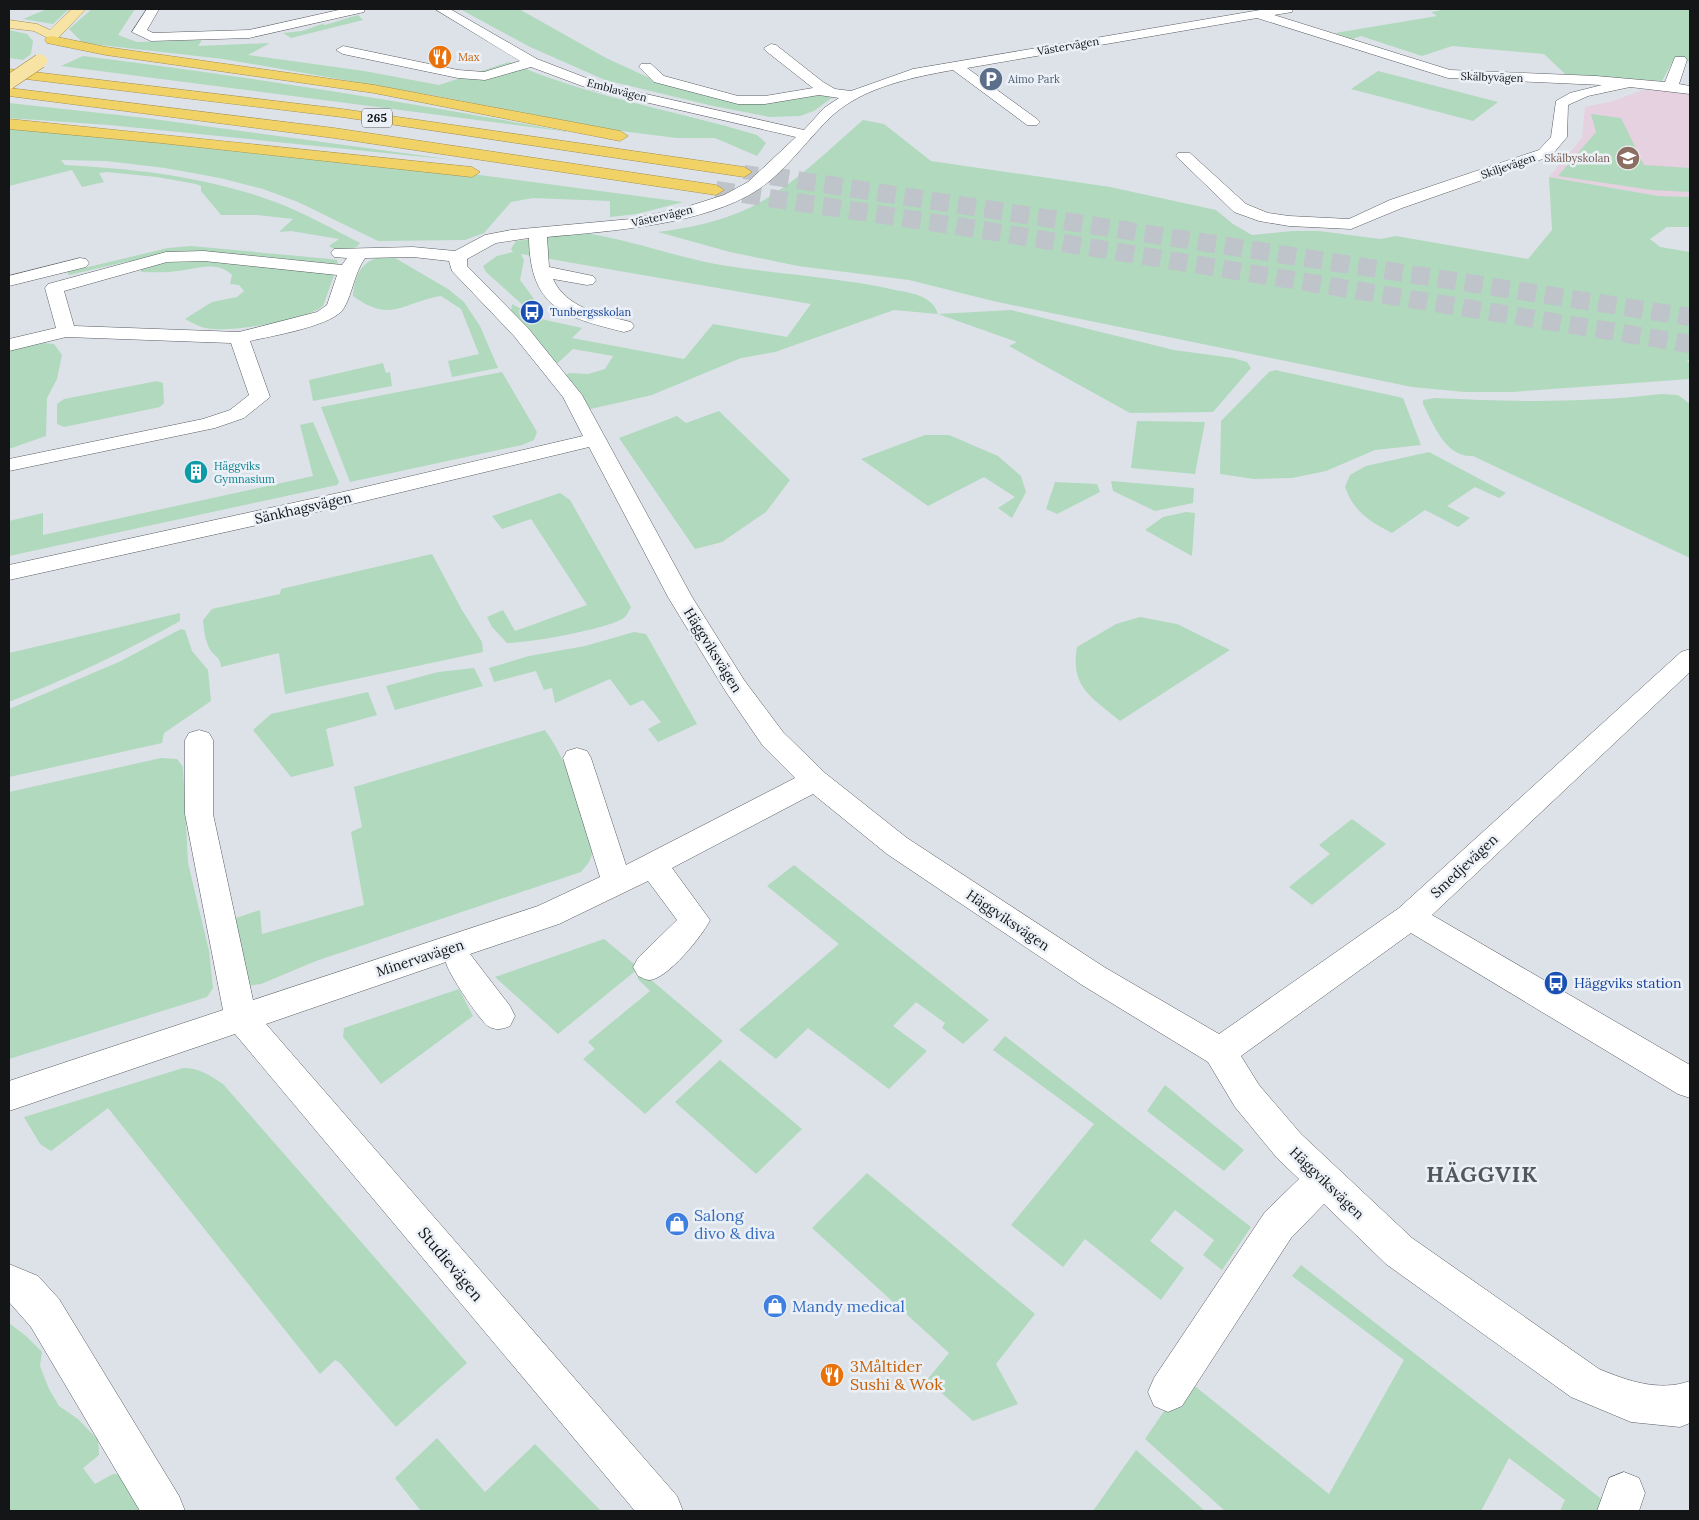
<svg xmlns="http://www.w3.org/2000/svg" width="1699" height="1520" font-family="Lora,serif">
	<rect width="100%" height="100%" fill="#dde2e9"/>
	<!-- education -->
	<path fill="#e6d1e0" d="M1643,90H1673L1690,94V197L1658,196L1549,177L1582,138L1585,107L1613,101Z"/>
	<!-- green -->
	<path fill="#b0d9bd" d="M47,9H69L53,24L23,19Z
		M92,9H135L118,35L137,42L202,40L198,46L270,43L248,55L364,71L439,85L509,62C589,97 674,110 757,135L766,143L757,156L715,138H677L613,130L437,96L223,59L83,43L69,29Z
		M460,9H519L606,58L656,81L732,101L823,93L834,96L814,111L800,116L770,117L713,106L605,80L530,47Z
		M1448,9H1690V62L1674,59L1662,81L1565,74L1544,54L1452,46L1422,56L1361,36L1352,39L1335,33L1437,16L1431,12Z
		M358,15L363,20L291,38L283,33L302,31L322,24L325,25Z
		M9,30L27,34L33,41L31,54L23,60L9,58Z
		M83,56C246,76 407,102 569,132L61,66Z
		M1378,71L1498,102L1473,121L1351,89Z
		M9,103L146,118L455,160L109,125L9,118Z
		M1591,114L1621,118L1644,165L1690,168V192L1652,190L1558,176L1596,132Z
		M863,120L884,124L931,161L1110,187L1216,210L1233,224L1252,235L1292,231H1319L1380,239L1396,236L1528,259L1552,230L1549,177L1658,196L1690,197V227H1667L1650,239L1660,247L1690,252V360H1687L1690,364V379L1512,392H1465L1412,387L993,301L909,280L798,266L730,252L658,232C688,228 719,222 747,209C790,189 827,151 863,120Z
		M9,128L329,155L683,202L637,214L610,217V201L533,198L511,202L484,233L465,240L378,241L298,202L263,189L220,178L165,168L106,161L61,160L65,165C138,169 209,177 278,203C306,214 333,229 360,243C356,251 336,252 329,246L339,239L291,231L279,232L293,219L257,215H221L201,191V186L196,184L157,177L107,172L99,173L104,182L82,187L72,170L9,186Z
		M583,233C630,239 674,257 721,265C777,274 835,277 891,289C908,293 932,294 938,314L1011,310L1174,350L1233,358L1247,362L1251,368L1213,412L1130,413L1009,346L1017,342L938,314L894,310L775,352L741,358L652,395L573,413L555,380L569,373L588,374L605,369L613,356L573,349L550,370L510,321L512,304L541,319L582,328L572,338L684,359L713,324L787,337L811,304L521,254L524,260L520,280L537,303L543,306L532,310L526,308L486,272L483,266L497,256L513,252L511,249L516,241Z
		M191,246L330,259L337,260L338,264L323,306C307,320 236,331 214,329C204,329 194,324 185,319L212,302L237,297L244,291L239,285L230,284L232,275C217,260 196,269 178,271C166,273 153,272 141,272V267L129,261L69,275L67,272L168,248Z
		M390,255L448,289L464,302L480,326L498,368L452,377L448,361L479,354L461,309L441,296C403,302 391,324 353,296C355,271 364,258 390,255Z
		M44,343L54,344L62,355L57,379L47,398L46,436L9,449V350Z
		M383,363L386,373L390,372L392,386L313,401L309,380Z
		M1275,370L1403,398L1421,445L1375,450L1326,471L1292,478L1254,479L1220,474L1221,421L1269,372Z
		M502,372L537,432L534,440L522,445L350,482L321,407Z
		M157,381L163,383L164,403L160,407L64,427L57,424V404L64,399Z
		M1661,394L1678,395L1690,404V558L1473,456C1445,458 1433,423 1423,404V400L1435,398C1512,402 1584,403 1661,394Z
		M719,411L790,480L766,512L722,542L695,549L619,438L677,416L686,423Z
		M1137,421L1205,422L1195,474L1131,468Z
		M313,422L339,482L337,485L9,556V521L43,513V535L313,476L300,425Z
		M925,435H949L998,456L1021,476L1026,492L1012,518L998,508L1015,497L984,477L928,506L861,459Z
		M1429,452L1506,493L1499,498L1475,487L1447,506L1470,518L1458,527L1425,510L1392,533C1369,521 1354,512 1345,487L1350,475L1366,466Z
		M1111,481L1194,488L1193,503L1155,511L1113,491Z
		M1055,482L1097,484L1100,492L1057,514L1046,509Z
		M560,493L570,500L631,607C629,610 628,614 625,617C611,629 527,643 507,643L492,627L487,617L503,610L515,631L587,605L531,519L502,529L492,516Z
		M1186,512L1195,513L1192,556L1145,530L1163,517Z
		M432,554L462,610L482,642L483,652L285,694L279,653L221,667C221,659 216,657 211,651C205,642 204,630 203,620L212,609L280,594L281,589Z
		M180,613V621C125,652 68,678 9,702V653Z
		M1140,617L1177,624L1230,650L1120,721C1092,697 1070,688 1077,647L1116,624Z
		M181,629L185,630L192,651L208,670L211,701L164,733L162,743L9,777V709L121,661Z
		M634,632L646,634L697,724L658,742L648,729L661,722L643,700L630,706L610,679L555,703L552,688L544,690L536,671L494,682L489,668L529,656L585,646Z
		M474,668L483,686L395,710L386,686L438,672Z
		M368,692L377,715L326,729L334,766L291,777L253,730L271,714Z
		M545,730C572,768 580,808 593,852L589,862L581,872L316,961L261,984L245,986L230,920L260,910L262,934L364,905L351,832L362,827L354,787Z
		M161,758L177,759L183,767L188,863L209,951L213,988L207,997L9,1059V792Z
		M1352,819L1386,844L1312,905L1289,887L1330,854L1319,845Z
		M794,865L989,1020L963,1044L942,1028L945,1023L916,1002L893,1026L927,1051L889,1089L808,1028L776,1059L739,1030L839,944L767,886Z
		M604,939L639,968L558,1034L495,977Z
		M643,973L723,1041L645,1114L583,1059L595,1049L588,1042L650,991L637,978Z
		M459,989L473,1016L381,1084L343,1037L344,1028Z
		M1005,1036L1251,1227L1222,1270L1203,1255L1214,1240L1175,1210L1150,1241L1184,1268L1161,1300L1085,1239L1063,1267L1011,1225L1094,1124L993,1050Z
		M720,1060L802,1129L756,1174L675,1102Z
		M183,1068C200,1068 209,1075 223,1084L467,1363L396,1427L340,1363L335,1360L320,1374L108,1108L51,1151L40,1144L24,1117Z
		M1165,1085L1244,1150L1224,1171L1147,1111Z
		M867,1173L1035,1314L996,1364L1018,1404L973,1421L927,1380L949,1353L812,1228Z
		M1301,1265L1613,1508L1611,1511H1560L1565,1500L1509,1458L1481,1511H1225L1145,1439L1186,1379L1329,1494L1404,1360L1292,1276Z
		M9,1323L26,1336L42,1352L40,1366L49,1389L59,1406L78,1419L98,1440L99,1455L83,1468L95,1484L113,1474L127,1475L148,1511H9Z
		M437,1438L485,1492L535,1444L601,1511H421L395,1478Z
		M1136,1450L1205,1511H1093Z"/>
	<g fill="none" stroke-linecap="round" stroke-linejoin="round">
		<!-- highway-tunnel-far1 -->
		<path stroke="#bfc3ca" stroke-width="14" stroke-dasharray="14 7" stroke-linecap="butt" d="M744,172L779,177"/>
		<!-- highway-tunnel -->
		<path stroke="#bfc3ca" stroke-width="18" stroke-dasharray="18 9" stroke-linecap="butt" d="M771,176L1690,317
			M716,190L970,228L1690,344"/>
		<!-- minor casing -->
		<g stroke="#595d62" stroke-width="1">
			<path id="minor" d="M147,9H159L147,30L153,33L249,30L343,9H365L364,12L249,38L151,41L132,32Z
				M435,9H450L537,59L602,84L804,130L824,108L839,98L819,95L765,104H738L654,82L639,67L641,64H651L664,76L738,96H765L813,88L766,51L764,48L771,44L776,45L823,82L835,89L851,91L913,69L1266,9H1293L1292,12L1274,15L1450,70L1596,76L1665,82L1675,57H1685L1687,60L1679,84L1690,86V94L1630,87L1588,96L1568,105L1567,137L1551,156L1402,208L1351,229L1289,226L1259,221L1234,212L1176,156L1178,153H1190L1246,204L1268,213L1289,216L1349,219L1390,200L1539,150L1551,137L1556,101L1570,93L1602,85L1448,78L1257,18L967,68L1037,119L1040,122L1037,125H1027L953,70C913,77 865,87 834,114C809,137 787,170 759,189C705,225 610,231 547,237L549,267L593,276L596,280L593,284L587,285L553,279C566,308 602,315 631,322L634,326L631,330L624,332C564,317 530,308 529,238L496,243L467,259V266L528,328L582,395L692,597L744,680L783,732L825,773L907,838L1104,967L1219,1034L1399,908L1681,652L1690,649V672L1432,915L1690,1065V1098L1678,1094L1411,933L1241,1056L1259,1085L1301,1134L1412,1238L1599,1369C1628,1381 1659,1392 1690,1381V1423L1680,1427L1631,1422L1571,1397L1386,1264L1324,1204L1291,1238L1182,1406L1168,1412L1154,1406L1148,1392L1154,1378L1265,1212L1299,1179L1277,1158L1235,1107L1208,1062L1082,985L887,854L813,794L672,868L710,920C703,935 667,980 649,980C646,980 641,977 638,976L633,967L638,958L677,920L648,881L559,924L470,954L510,1006L515,1016L510,1026C503,1029 496,1031 488,1026C480,1021 446,970 446,962L266,1024L677,1496L683,1511H635L235,1034L9,1111V1081L223,1010L185,814V740L189,733L199,730L209,733L213,740V814L253,1000L538,906L600,877L563,758L567,751L577,748L587,751L591,758L626,865L795,778L763,746L726,692L668,597L589,447L352,504L9,580V565L352,490L583,436L563,397L514,336L452,271L449,261L413,257L365,258C354,274 353,292 344,308C334,326 271,336 250,341L270,397L244,418L215,428L9,471V459L203,419L230,410L249,395L231,343L66,337L9,351V339L56,328L45,288L48,284L166,252L204,251L342,265L347,258L334,257L331,253L334,249L413,247L455,251L485,235L511,230L631,219L683,208L724,195L748,182L796,137L593,90L531,67L485,80L458,78L343,54L336,50L343,46L458,70L484,72L520,61ZM204,261L337,275L327,305L317,312L239,332L74,326L64,291L167,262Z
				M80,258L86,259L89,263L86,267L9,286V276Z
				M9,1264L38,1276L59,1299L179,1496L185,1511H140L31,1327L9,1302Z
				M1624,1472L1639,1478L1645,1493L1639,1511H1597L1609,1478Z"/>
		</g>
		<!-- major casing -->
		<g stroke="#a3904b" stroke-width="1">
			<path id="major" d="M72,9H86L57,39L52,40L34,31L9,28V20L37,24L50,30Z"/>
		</g>
		<!-- highway casing -->
		<g stroke="#a3904b" stroke-width="1">
			<path id="highway" d="M52,36L106,47L374,85L620,131L628,136L620,141L374,93L106,55L47,43L45,40L47,37Z
				M9,69L342,109L744,167L752,172L744,177L342,117L9,77Z
				M9,88L334,128L716,185L724,190L716,195L334,138L9,96Z
				M9,119L472,167L480,172L472,177L161,143L9,129Z"/>
		</g>
		<!-- minor -->
		<use href="#minor" fill="#fff" fill-rule="evenodd"/>
		<!-- major -->
		<use href="#major" fill="#f7e4a4" fill-rule="evenodd"/>
		<!-- highway -->
		<use href="#highway" fill="#f1d267" fill-rule="evenodd"/>
		<!-- major-bridge casing -->
		<g stroke="#a3904b" stroke-width="15" stroke-linecap="butt">
			<path id="major-bridge" d="M9,82L40,61"/>
		</g>
		<!-- major-bridge -->
		<use href="#major-bridge" stroke="#f7e4a4" stroke-width="14"/>
	</g>
	<!-- icons -->
	<defs>
		<g id="restaurant-disc" transform="scale(1.25)"><circle r="9.5" fill="#e8710a" stroke="#ebf0f6"/><path d="M-5-6h1v4h1v-4h1v4h1v-4h1v5L-1.5 .5V6h-2V.5L-5-1ZM5-6V6H3V1.5H1.5Q1.5-4 5-6Z" fill="#fff"/></g>
		<g id="parking-disc" transform="scale(1.25)"><circle r="9.5" fill="#5c6f8a" stroke="#ebf0f6"/><path d="M-3.5-5.5H1a3.5 3.5 0 0 1 0 7H-1V5.5H-3.5ZM-1-3.4V-.6H.8a1.4 1.4 0 0 0 0-2.8Z" fill="#fff"/></g>
		<g id="school-disc" transform="scale(1.25)"><circle r="9.5" fill="#8d6e63" stroke="#ebf0f6"/><path d="M0-5L7-2L0 1L-7-2ZM-4 1L0 2.5L4 1V4Q0 6-4 4Z" fill="#fff"/></g>
		<g id="bus-disc" transform="scale(1.25)"><circle r="9.5" fill="#1a4fb4" stroke="#ebf0f6"/><path d="M-5-6H5V4H4V6H2V4H-2V6H-4V4H-5ZM-3.5-4V0h7V-4ZM-3.5 1.2v1.5H-2V1.2ZM2 1.2v1.5H3.5V1.2Z" fill="#fff"/></g>
		<g id="building-disc" transform="scale(1.25)"><circle r="9.5" fill="#0f9aa8" stroke="#ebf0f6"/><path d="M-4-6H4V6H1V3H-1V6H-4ZM-2.5-4.3h1.7v1.8h-1.7ZM.8-4.3h1.7v1.8H.8ZM-2.5-1h1.7V.8h-1.7ZM.8-1h1.7V.8H.8Z" fill="#fff"/></g>
		<g id="shop-disc" transform="scale(1.25)"><circle r="9.5" fill="#3f7fe0" stroke="#ebf0f6"/><path d="M-5-2.5h2.3a2.7 3.5 0 0 1 5.4 0H5L5.5 6h-11ZM-1.5-2.5h3a1.5 2.3 0 0 0-3 0Z" fill="#fff"/></g>
	</defs>
	<g fill-rule="evenodd">
		<use href="#restaurant-disc" x="440" y="57"/>
		<use href="#parking-disc" x="991" y="79"/>
		<use href="#school-disc" x="1628" y="158"/>
		<use href="#bus-disc" x="532" y="312"/>
		<use href="#building-disc" x="196" y="472"/>
		<use href="#bus-disc" x="1556" y="983"/>
		<use href="#shop-disc" x="677" y="1224"/>
		<use href="#shop-disc" x="775" y="1306"/>
		<use href="#restaurant-disc" x="832" y="1375"/>
	</g>
	<g text-anchor="middle" stroke-width="5" stroke-linejoin="round" paint-order="stroke">
		<!-- far-street labels -->
		<g font-size="11" fill="#131517" stroke="#ebf0f6">
			<text transform="translate(1068 46) rotate(-10)" y="4">Västervägen</text>
			<text transform="translate(1492 77) rotate(2)" y="4">Skälbyvägen</text>
			<text transform="translate(617 90) rotate(15)" y="4">Emblavägen</text>
			<text transform="translate(1508 166) rotate(-19)" y="4">Skiljevägen</text>
			<text transform="translate(662 216) rotate(-13)" y="4">Västervägen</text>
		</g>
		<!-- far-food labels -->
		<g font-size="11" fill="#c56008" stroke="#ebf0f6" text-anchor="start">
			<text x="458" y="61">Max</text>
		</g>
		<!-- far-service labels -->
		<g font-size="11" fill="#4e5e75" stroke="#ebf0f6" text-anchor="start">
			<text x="1008" y="83">Aimo Park</text>
		</g>
		<!-- far-education labels -->
		<g font-size="11" fill="#785e54" stroke="#ebf0f6" text-anchor="end">
			<text x="1610" y="162">Skälbyskolan</text>
		</g>
		<!-- far-transit labels -->
		<g font-size="11" fill="#164399" stroke="#ebf0f6" text-anchor="start">
			<text x="550" y="316">Tunbergsskolan</text>
		</g>
		<!-- far-culture labels -->
		<g font-size="11" fill="#0d838f" stroke="#ebf0f6" text-anchor="start">
			<text x="214" y="470">Häggviks<tspan x="214" dy="13">Gymnasium</tspan></text>
		</g>
		<!-- shield labels -->
		<rect fill="#ebf0f6" stroke="#54575a" stroke-width="1" x="362" y="108.5" width="30" height="19" rx="4"/>
		<g font-size="12" font-weight="bold" fill="#131517">
			<text x="377" y="122">265</text>
		</g>
		<!-- street labels -->
		<g font-size="14" fill="#131517" stroke="#ebf0f6">
			<text transform="translate(303 508) rotate(-13)" y="5">Sänkhagsvägen</text>
			<text transform="translate(713 650) rotate(58)" y="5">Häggviksvägen</text>
			<text transform="translate(1464 866) rotate(-43)" y="5">Smedjevägen</text>
			<text transform="translate(1008 920) rotate(34)" y="5">Häggviksvägen</text>
			<text transform="translate(420 958) rotate(-18)" y="5">Minervavägen</text>
			<text transform="translate(1327 1183) rotate(44)" y="5">Häggviksvägen</text>
		</g>
		<!-- transit labels -->
		<g font-size="14" fill="#164399" stroke="#ebf0f6" text-anchor="start">
			<text x="1574" y="988">Häggviks station</text>
		</g>
		<!-- near-shop labels -->
		<g font-size="16" fill="#366cbe" stroke="#ebf0f6" text-anchor="start">
			<text x="694" y="1221">Salong<tspan x="694" dy="18">divo &amp; diva</tspan></text>
			<text x="792" y="1312">Mandy medical</text>
		</g>
		<!-- near-street labels -->
		<g font-size="16" fill="#131517" stroke="#ebf0f6">
			<text transform="translate(451 1264) rotate(50)" y="6">Studievägen</text>
		</g>
		<!-- near-food labels -->
		<g font-size="16" fill="#c56008" stroke="#ebf0f6" text-anchor="start">
			<text x="850" y="1372">3Måltider<tspan x="850" dy="18">Sushi &amp; Wok</tspan></text>
		</g>
		<!-- near-district labels -->
		<g font-size="22" font-weight="bold" letter-spacing="1" fill="#54585d" stroke="#ebf0f6">
			<text x="1482" y="1182">HÄGGVIK</text>
		</g>
	</g>
	<!-- border -->
	<rect width="1699" height="1520" fill="none" stroke="#131517" stroke-width="20"/>
</svg>
